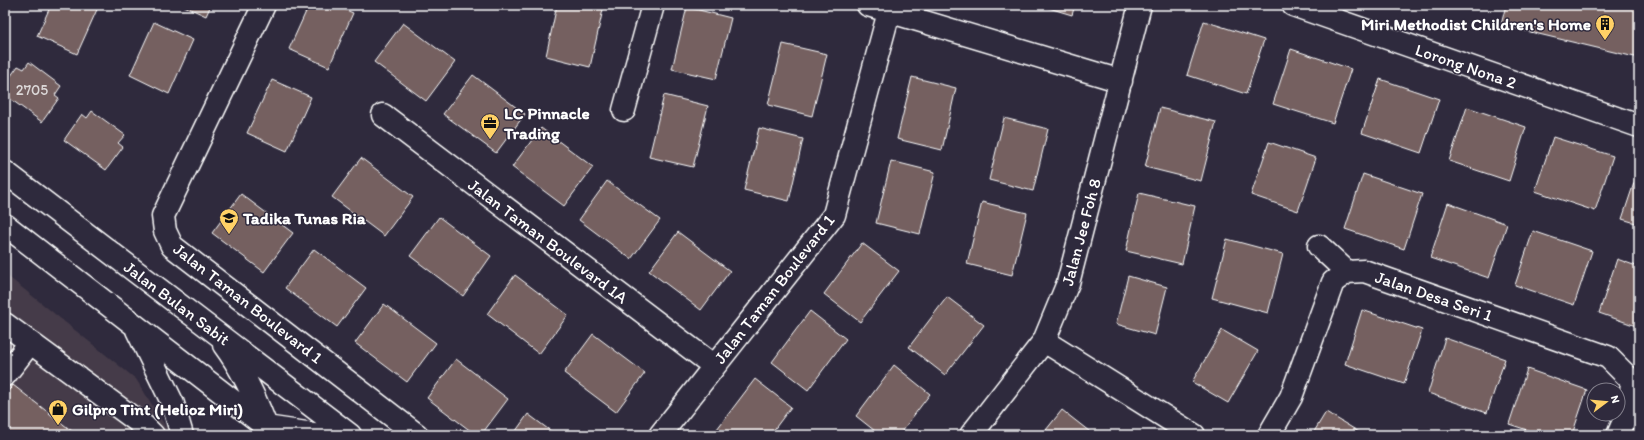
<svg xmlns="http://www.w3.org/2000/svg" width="1644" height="440" font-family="Itim,sans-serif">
	<rect width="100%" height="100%" fill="#2f2a3d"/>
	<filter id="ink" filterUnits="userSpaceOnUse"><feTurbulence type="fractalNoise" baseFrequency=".025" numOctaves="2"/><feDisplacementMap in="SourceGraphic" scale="8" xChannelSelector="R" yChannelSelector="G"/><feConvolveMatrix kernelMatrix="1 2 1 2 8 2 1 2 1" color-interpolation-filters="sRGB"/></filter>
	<g filter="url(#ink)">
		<!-- built -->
		<path fill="#443a48" d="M5,274L136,379L171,435H5Z"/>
		<!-- building -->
		<path fill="#746161" stroke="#fff" d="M51,5H99L77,54L37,36Z
			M182,5H211L206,16Z
			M309,5H335L353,13L329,67L289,49Z
			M557,5H604L590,67L546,56Z
			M1039,5H1075L1072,15Z
			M1506,5H1639V58L1501,25Z
			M687,7L731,18L716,79L672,69Z
			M1204,21L1264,40L1246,94L1187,75Z
			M154,22L193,40L169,94L130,75Z
			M403,23L455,62L426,101L374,62Z
			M783,44L827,54L812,116L768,105Z
			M1291,49L1351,69L1333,123L1273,104Z
			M29,62L61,86L55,95L59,98L42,122L5,95V84L18,66L24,69Z
			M473,75L525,114L496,153L443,114Z
			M912,77L956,88L942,150L897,139Z
			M1380,79L1439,99L1421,153L1362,133Z
			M272,80L311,97L287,151L247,133Z
			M664,95L708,106L693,167L649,157Z
			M1467,107L1526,127L1509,181L1449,161Z
			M1160,108L1216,122L1201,181L1145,167Z
			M92,111L125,135L118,143L123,147L106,170L64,140L82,114L87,118Z
			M1004,118L1048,129L1033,191L989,180Z
			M541,128L593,167L564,206L512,167Z
			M759,128L803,139L789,201L744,190Z
			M1553,137L1613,156L1595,211L1535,191Z
			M1269,142L1316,158L1298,211L1251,195Z
			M361,158L413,197L384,236L332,197Z
			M891,161L935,172L920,234L876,223Z
			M1639,168V224L1622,219Z
			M1363,174L1422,194L1404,249L1345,229Z
			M607,181L660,220L631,259L579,220Z
			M1139,193L1195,206L1182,264L1126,251Z
			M241,194L293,233L264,272L212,233Z
			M982,202L1027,213L1012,275L967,264Z
			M1448,203L1507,224L1489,278L1430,258Z
			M439,217L491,256L463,296L410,256Z
			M1533,231L1592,251L1574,305L1515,285Z
			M678,232L730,271L701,310L649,271Z
			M1227,239L1283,254L1268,313L1212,298Z
			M862,243L899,271L860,322L824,294Z
			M314,249L366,288L337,327L285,288Z
			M1617,259L1639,267V327L1599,313Z
			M515,275L568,315L539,354L487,314Z
			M1128,276L1167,287L1155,335L1116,324Z
			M947,297L984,325L945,375L909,347Z
			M384,304L436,343L407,382L355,343Z
			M1362,310L1422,330L1404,384L1345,364Z
			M810,311L846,339L808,390L772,362Z
			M1222,330L1258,351L1228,403L1192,382Z
			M593,334L645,373L616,412L564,373Z
			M1445,338L1505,359L1487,413L1428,393Z
			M456,359L508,399L481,435H476L427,398Z
			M894,365L930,394L899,435H880L856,416Z
			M1527,369L1587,390L1572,435H1542L1509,424Z
			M5,379L13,385L5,395Z
			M755,379L791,407L770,435H724L717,429Z
			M13,385L77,435H5V395Z
			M1062,410L1094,435H1042Z
			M1326,412L1364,435H1312Z
			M528,414L556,435H513Z"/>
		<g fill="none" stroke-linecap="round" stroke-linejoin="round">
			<!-- minor casing -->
			<g stroke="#fff" stroke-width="25">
				<path id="minor" d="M264,5L163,216L165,231L172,246L417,435
					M868,5L1121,81
					M1293,5L1639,126
					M624,110L653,5
					M383,115L714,366
					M1319,246L1347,272
					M5,324L144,426L153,435
					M1044,341L1194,435
					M5,375L30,343
					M660,435L834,215L889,12
					M971,435L1044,341L1068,283L1140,5
					M1269,435L1291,397L1333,282L1347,272L1364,271L1608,357L1633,382L1624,421L1618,435"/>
			</g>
			<!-- major casing -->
			<g stroke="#fff" stroke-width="25">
				<path id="major" d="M5,172L350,435
					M5,225L277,435
					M137,330L173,404L182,435
					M224,345C242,369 255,397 266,426
					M266,427L320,435"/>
			</g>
			<!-- minor -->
			<use href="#minor" stroke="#2f2a3d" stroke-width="22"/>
			<!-- major -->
			<use href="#major" stroke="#2f2a3d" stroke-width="22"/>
		</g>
	</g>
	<!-- icons -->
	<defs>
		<g id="building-pin" transform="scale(1)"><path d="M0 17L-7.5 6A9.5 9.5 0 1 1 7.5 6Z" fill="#ffd166" stroke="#2f2a3d"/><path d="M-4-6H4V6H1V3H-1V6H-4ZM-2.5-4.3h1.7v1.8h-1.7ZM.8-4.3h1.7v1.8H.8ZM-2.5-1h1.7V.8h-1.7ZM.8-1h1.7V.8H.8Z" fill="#111"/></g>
		<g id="office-pin" transform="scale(1)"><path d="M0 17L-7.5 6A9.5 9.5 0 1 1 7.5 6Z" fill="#ffd166" stroke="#2f2a3d"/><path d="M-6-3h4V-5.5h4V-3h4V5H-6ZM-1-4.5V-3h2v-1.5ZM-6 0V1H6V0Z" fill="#111"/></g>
		<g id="school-pin" transform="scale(1)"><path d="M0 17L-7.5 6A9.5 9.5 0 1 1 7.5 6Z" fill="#ffd166" stroke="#2f2a3d"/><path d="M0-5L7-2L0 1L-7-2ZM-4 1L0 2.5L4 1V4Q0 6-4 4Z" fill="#111"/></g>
		<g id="shop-pin" transform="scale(1)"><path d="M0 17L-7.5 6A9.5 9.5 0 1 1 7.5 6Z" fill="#ffd166" stroke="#2f2a3d"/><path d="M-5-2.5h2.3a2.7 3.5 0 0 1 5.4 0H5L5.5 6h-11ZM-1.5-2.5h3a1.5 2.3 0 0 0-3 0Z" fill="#111"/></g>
	</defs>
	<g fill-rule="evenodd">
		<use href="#building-pin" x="1605" y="24"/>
		<use href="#office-pin" x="490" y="123"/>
		<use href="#school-pin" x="229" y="218"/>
		<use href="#shop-pin" x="58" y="409"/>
	</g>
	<g text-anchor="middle" stroke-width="3" stroke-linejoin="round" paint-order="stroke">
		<!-- number labels -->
		<g font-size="15" fill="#dcd8d8">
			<text x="32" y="95">2705</text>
		</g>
		<!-- poi labels -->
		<g font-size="17" font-weight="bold" fill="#fff" stroke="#2f2a3d" text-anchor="start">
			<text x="1591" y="30" text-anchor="end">Miri Methodist Children's Home</text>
			<text x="504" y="119">LC Pinnacle<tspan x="504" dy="20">Trading</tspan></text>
			<text x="243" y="224">Tadika Tunas Ria</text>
			<text x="72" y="415">Gilpro Tint (Helioz Miri)</text>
		</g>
		<!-- street labels -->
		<g font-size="17" fill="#fff" stroke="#2f2a3d">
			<text transform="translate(1466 66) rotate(19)" y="6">Lorong Nona 2</text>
			<text transform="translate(1081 232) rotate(-75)" y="6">Jalan Jee Foh 8</text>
			<text transform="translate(548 241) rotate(37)" y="6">Jalan Taman Boulevard 1A</text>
			<text transform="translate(774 289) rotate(-52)" y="6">Jalan Taman Boulevard 1</text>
			<text transform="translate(1434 296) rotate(19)" y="6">Jalan Desa Seri 1</text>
			<text transform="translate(177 303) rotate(37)" y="6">Jalan Bulan Sabit</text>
			<text transform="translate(248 303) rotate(38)" y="6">Jalan Taman Boulevard 1</text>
		</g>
	</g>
	<!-- margin -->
	<rect width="1644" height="440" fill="none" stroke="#2f2a3d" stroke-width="20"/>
	<rect x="10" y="10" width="1624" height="420" fill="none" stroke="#fff" stroke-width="1.5" filter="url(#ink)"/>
	<!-- north arrow -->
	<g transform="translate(1606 402) rotate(74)"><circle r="19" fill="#2f2a3d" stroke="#827f8b"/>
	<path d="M0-3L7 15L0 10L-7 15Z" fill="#ffd166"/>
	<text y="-6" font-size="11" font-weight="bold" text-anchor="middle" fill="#ffffff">N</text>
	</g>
</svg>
